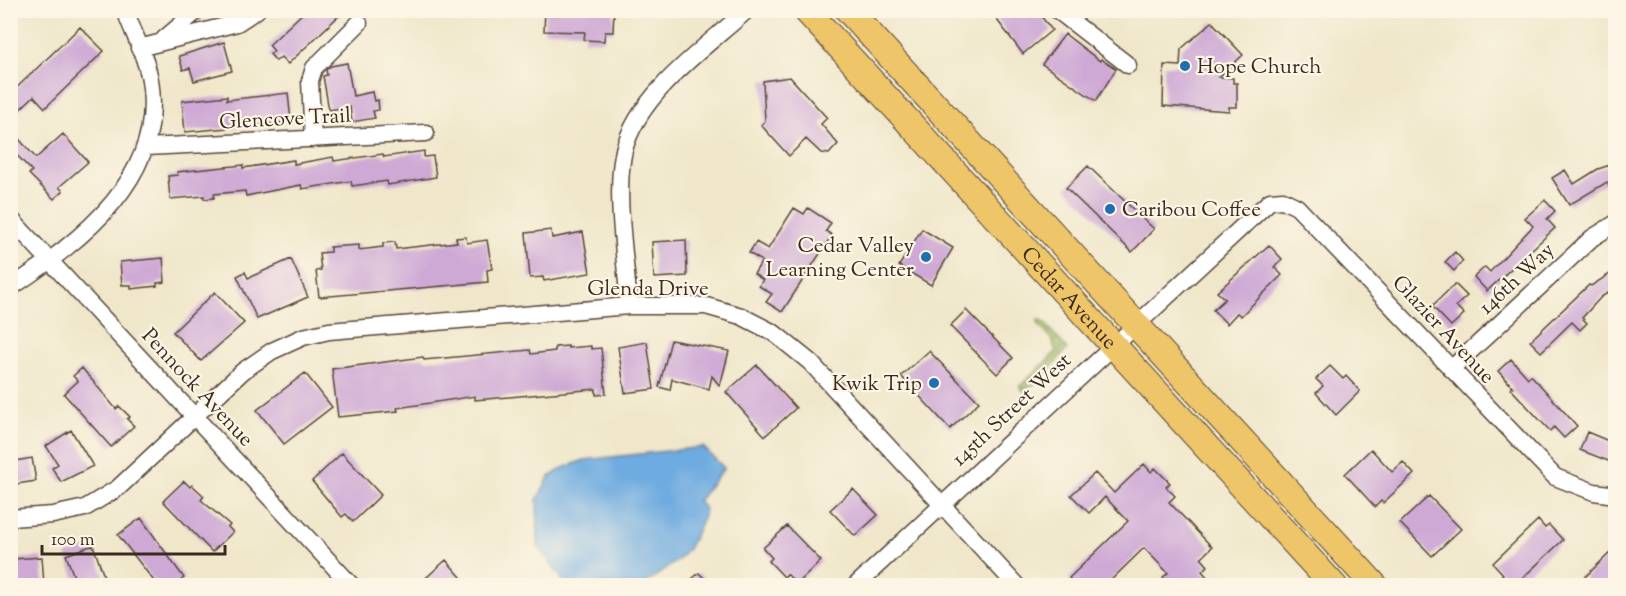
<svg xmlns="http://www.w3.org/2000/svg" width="1626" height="596" font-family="'Sorts Mill Goudy',serif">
	<defs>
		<pattern id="garden-furrows" width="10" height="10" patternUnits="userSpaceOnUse" patternTransform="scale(1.5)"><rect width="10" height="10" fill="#9fbf68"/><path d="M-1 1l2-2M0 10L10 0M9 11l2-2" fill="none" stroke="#839b55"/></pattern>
	</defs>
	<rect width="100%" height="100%" fill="#fcf5e5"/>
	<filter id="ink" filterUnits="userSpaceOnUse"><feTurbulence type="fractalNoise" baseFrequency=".0167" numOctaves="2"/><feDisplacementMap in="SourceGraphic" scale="12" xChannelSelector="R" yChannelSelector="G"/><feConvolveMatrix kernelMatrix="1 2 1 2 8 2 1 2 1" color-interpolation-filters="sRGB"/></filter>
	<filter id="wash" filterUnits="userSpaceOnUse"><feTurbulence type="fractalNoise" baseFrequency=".008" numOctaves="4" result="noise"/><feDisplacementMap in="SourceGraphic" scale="24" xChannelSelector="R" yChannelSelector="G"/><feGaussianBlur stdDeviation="1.35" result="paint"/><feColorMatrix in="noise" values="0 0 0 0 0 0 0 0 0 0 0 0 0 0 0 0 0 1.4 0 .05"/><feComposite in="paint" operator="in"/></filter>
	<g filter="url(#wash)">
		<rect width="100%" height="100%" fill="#f0e7cb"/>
		<!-- garden -->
		<path fill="url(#garden-furrows)" stroke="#6d7443" stroke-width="1.5" d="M1038,320H1042L1067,349L1040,380L1023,391L1020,386L1056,352L1053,341L1038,324Z"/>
		<!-- water -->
		<path fill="#6eabe0" stroke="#546a7f" stroke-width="1.5" d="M703,447L724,468L698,501L705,509L703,519L688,549L677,561L643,585H566L538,546L537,500L549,477L563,468L584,460Z"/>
		<g id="blocks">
			<!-- building -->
			<path fill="#cea9d5" d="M306,10H345L288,64L281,57L276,61L270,54L274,51L269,45Z
				M545,10H614L613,32H605L604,41L584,40L585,32L544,31Z
				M1007,10H1036L1052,30L1023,54L997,20Z
				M1212,22L1243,55L1219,77L1233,78V83H1237V107H1229V111L1163,106L1164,65L1180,66L1181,49Z
				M80,27L104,51L45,108L34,96L15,114L10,109V94Z
				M1065,34L1100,61L1101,59L1116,69L1096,101L1042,64Z
				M224,42L232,71L194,81L190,68L183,70L179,56Z
				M347,63L353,96L372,92L374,101L378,100L379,110L373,111L375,118L352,122L350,107L329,110L323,76L327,75L326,70L331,66Z
				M790,77L827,118L821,124L838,144L829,154L821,153L806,139L789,156L761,125L765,121L763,81Z
				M288,93L291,122L185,132L182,101L227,96V100Z
				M10,129L36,158L63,134L88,162L59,187L63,191L54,199L29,174L32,171L10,148Z
				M424,151V157L433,156L436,177L388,185L387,181L352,186L351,181L302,189L301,185L246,196L245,191L214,194V198L204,199V196L170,199L168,176L178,175L177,172L243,165V168L294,160V164L333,157L334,161L383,154L384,157Z
				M1616,163V202L1607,182L1569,205L1552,178L1565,170L1574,184L1598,169Z
				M1088,166L1154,229L1132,252L1066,188Z
				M1545,200L1555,211L1547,219L1555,228L1487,291L1474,277L1485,267L1490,272L1533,226L1525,218Z
				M794,208L804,214L808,208L831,223L826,231L832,235L782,312L766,302L772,294L759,286L763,280L754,274L762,261L749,253L756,242L768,249Z
				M922,229L953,248L931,285L899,266Z
				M551,230L552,238L583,232L590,273L544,281L543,277L530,278L526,233Z
				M466,237L467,243L487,240L492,269L487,270L488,282L319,297L316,271L321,270L319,253L330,252V247L359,245V250L383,247V243L395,242L396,249L457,242L456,238Z
				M686,240L687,276L654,278L652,242Z
				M1269,245L1282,259L1274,267L1282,275L1241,316L1237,313L1227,324L1213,310L1225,299L1217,292Z
				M1455,252L1463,261L1454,271L1445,262Z
				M163,258L165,282L157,283V286L131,289V285H122L120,262Z
				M291,259L308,297L257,319L237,276L245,272L248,278Z
				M1616,270V288L1601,297L1582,318L1587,323L1580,330L1572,322L1541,352L1530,341L1589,285L1591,286Z
				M1455,284L1467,296L1456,306L1464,314L1451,326L1432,306Z
				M215,292L244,323L201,361L173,332Z
				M966,310L1013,358L997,374L950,326Z
				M671,340L729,351L720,386L712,376L709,389L672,379L670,390L659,387Z
				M647,342L654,389L625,393L618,347Z
				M568,346V348L591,346V349L601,348L606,394L596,395V389L475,400V396L397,408L398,411L338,417L332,369L423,357L424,360L530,350L531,354L555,351V347Z
				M929,351L979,402L950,429L901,376Z
				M1511,359L1528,378L1531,375L1577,426L1564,438L1554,427L1550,431L1511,389L1513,387L1498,371Z
				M757,365L796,408L765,436L726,392Z
				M1330,366L1343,379L1346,376L1360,391L1336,415L1316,393L1323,386L1316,379Z
				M82,368L116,409L119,406L130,417L127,419L134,426L111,447L64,394L78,381L73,376Z
				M305,373L332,407L284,444L257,410Z
				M71,430L93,466L61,482L52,468L58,464L46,446Z
				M1587,432L1616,444V464L1580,450Z
				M1371,449L1392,472L1403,462L1414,474L1383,503L1381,501L1375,507L1345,474Z
				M342,453L381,495L353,522L346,514L342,517L312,481Z
				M32,458L36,481L10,485V462Z
				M1144,464L1151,472L1155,468L1170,483L1166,487L1175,496L1169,502L1212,547L1201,558L1208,566L1202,571L1208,578L1200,585H1171L1163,577L1168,573L1144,548L1106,585H1076L1069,578L1128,521L1105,497L1089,513L1071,495L1095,473L1114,493Z
				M184,481L190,487L192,485L204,496L201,500L230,525L228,527L233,532L212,552L163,501Z
				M853,489L878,515L855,536L830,510Z
				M1429,496L1461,529L1432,556L1400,523Z
				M141,518L184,578L174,585H157L118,535Z
				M1538,520L1545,528L1549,525L1563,540L1515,585H1508L1500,577L1503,574L1493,563Z
				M787,526L821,561L797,584L787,574L784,577L769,561L772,558L763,548Z
				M93,545L107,585H77L66,555Z
				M1616,547V585H1592L1584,578Z
				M42,557L44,585H14L13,559Z
				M446,560L468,585H418Z
				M699,573L711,585H685Z"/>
		</g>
	</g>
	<g filter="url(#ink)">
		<use href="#blocks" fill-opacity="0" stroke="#564638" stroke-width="1.5"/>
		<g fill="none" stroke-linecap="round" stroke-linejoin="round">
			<!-- minor casing -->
			<g stroke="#564638" stroke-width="19">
				<path id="minor" d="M1057,10L1128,65
					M164,39L198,10
					M139,48L237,23L257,10
					M313,139L310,81L314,68L359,23
					M146,147L426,133
					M10,218L352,586
					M10,288C82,240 166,177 150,80C146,56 133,33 125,10
					M629,306C626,262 614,192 624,150C639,93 705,48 747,10
					M1451,369L1592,238L1616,223
					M10,518L53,515L85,508L118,488L243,371L272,351L303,337L329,331L629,306H706L741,316L774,333L810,362L1017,586
					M855,586L1270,201L1283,200L1297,207L1555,477L1594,492L1616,495"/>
			</g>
			<!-- highway casing -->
			<g stroke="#564638" stroke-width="28">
				<g id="highway">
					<path id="s1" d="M806,10L1334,586"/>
					<path d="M848,10L1375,586"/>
				</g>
			</g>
			<!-- minor -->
			<use href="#minor" stroke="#fff" stroke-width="16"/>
			<!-- highway -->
			<use href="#highway" stroke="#eec569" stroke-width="26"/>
		</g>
	</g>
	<!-- markers -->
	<g fill="#1f6fb2" stroke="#fcf5e5" stroke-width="2">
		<circle cx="1185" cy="66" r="6"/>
		<circle cx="1110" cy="209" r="6"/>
		<circle cx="926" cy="257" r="6"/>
		<circle cx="934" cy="383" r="6"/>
	</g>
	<g text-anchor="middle" stroke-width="4.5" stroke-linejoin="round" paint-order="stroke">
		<!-- poi labels -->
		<g font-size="21" fill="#3b2a1e" stroke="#fcf5e5" text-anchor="start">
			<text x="1197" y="73">Hope Church</text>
			<text x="1122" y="216">Caribou Coffee</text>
			<text x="914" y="252" text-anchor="end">Cedar Valley<tspan x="914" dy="24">Learning Center</tspan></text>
			<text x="922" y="390" text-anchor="end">Kwik Trip</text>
		</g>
		<!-- street labels -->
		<g font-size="21" fill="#3b2a1e" stroke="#fcf5e5">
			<text transform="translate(285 118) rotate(-3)" y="7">Glencove Trail</text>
			<text transform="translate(1516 278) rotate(-43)" y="7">146th Way</text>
			<text x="648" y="295">Glenda Drive</text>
			<text dy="7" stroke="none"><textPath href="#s1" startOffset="390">Cedar Avenue</textPath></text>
			<text transform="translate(1444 329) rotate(47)" y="7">Glazier Avenue</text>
			<text transform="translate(198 387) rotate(47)" y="7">Pennock Avenue</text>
			<text transform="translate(1011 409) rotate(-43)" y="7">145th Street West</text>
		</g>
	</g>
	<!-- margin -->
	<rect width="1626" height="596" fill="none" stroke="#fcf5e5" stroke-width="36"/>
	<!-- scale -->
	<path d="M42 545v9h183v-9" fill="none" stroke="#3b2a1e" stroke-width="3"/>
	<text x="51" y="545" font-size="18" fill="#3b2a1e" stroke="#fcf5e5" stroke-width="4.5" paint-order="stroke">100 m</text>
</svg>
